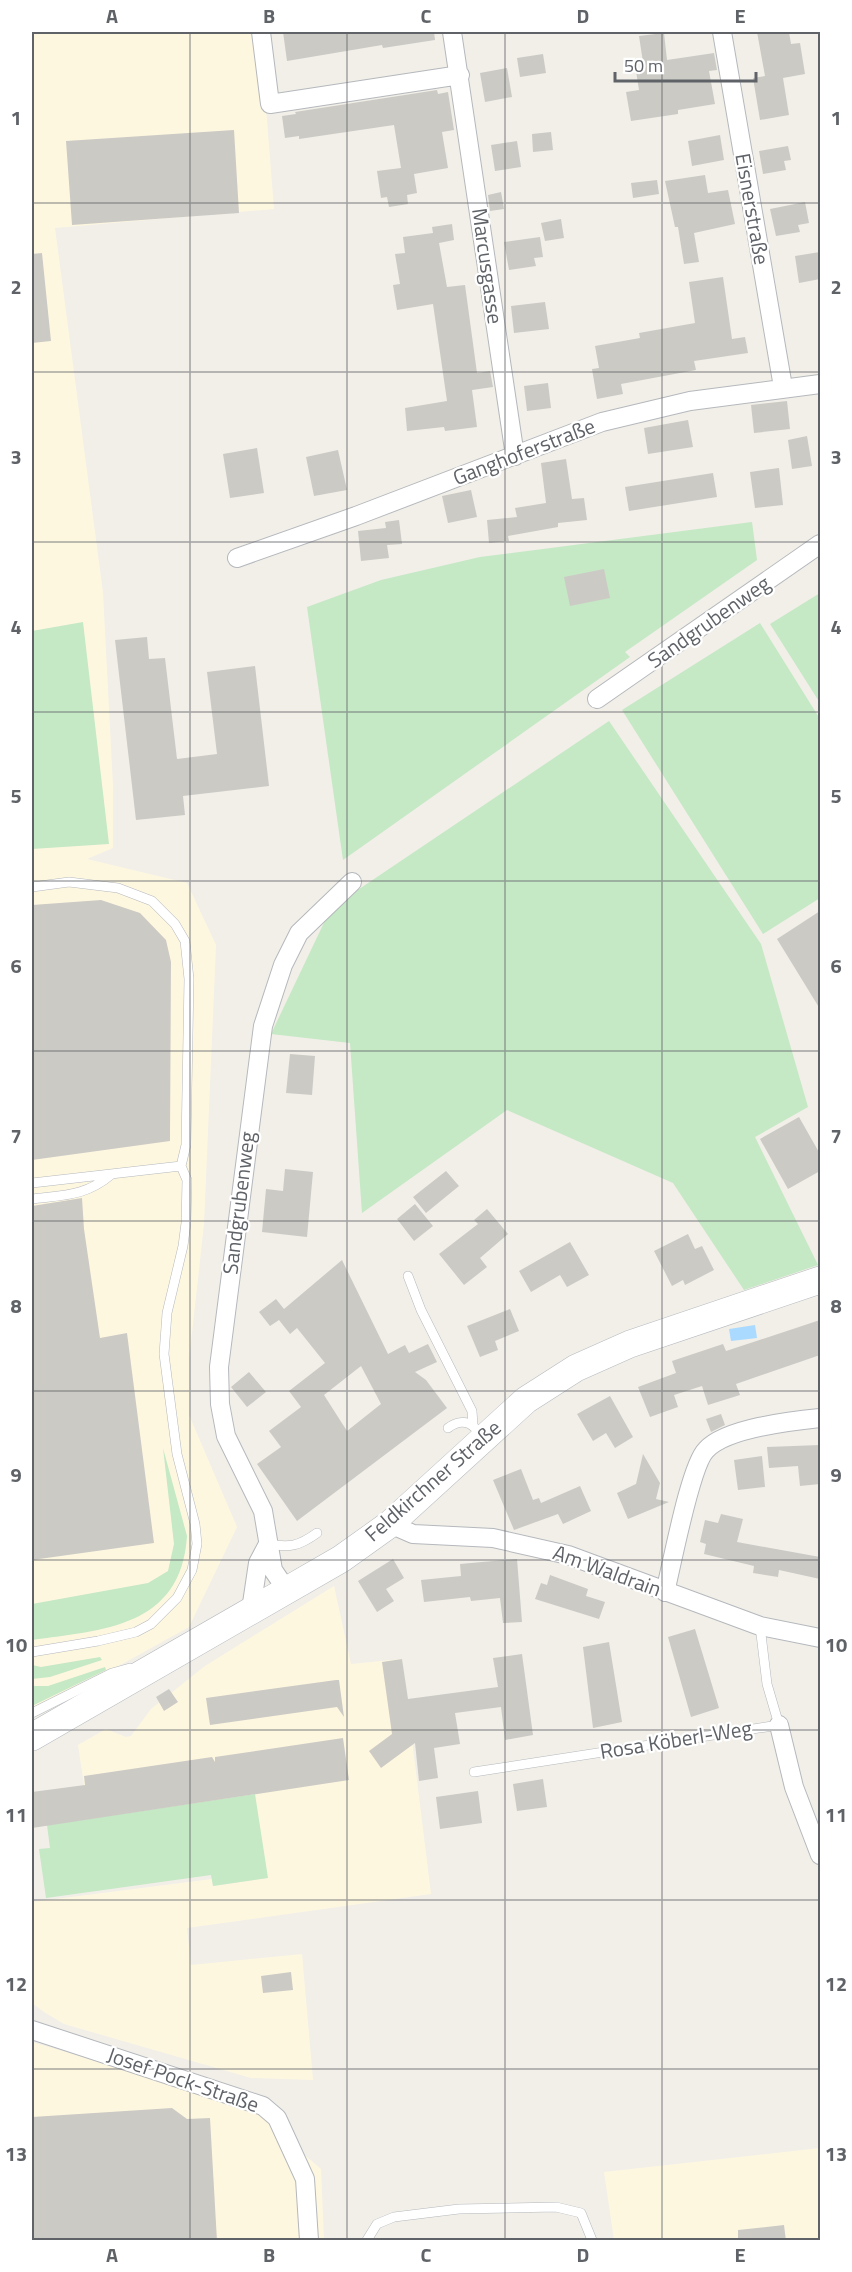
<svg xmlns="http://www.w3.org/2000/svg" width="852" height="2272" font-family="'Titillium Web',sans-serif">
	<rect width="100%" height="100%" fill="#f1efe8"/>
	<!-- commercial -->
	<path fill="#fef7e0" d="M32,32H260L274,209L55,228L103,593L113,786V848L87,859L187,883L216,945L204,1224L189,1360V1415L237,1527L189,1627L32,1714Z
		M334,1586L351,1664L402,1659L431,1894L187,1928L191,1965L302,1954L313,2080L251,2078L64,2024L44,2012L32,2003V1902L212,1879L213,1886L267,1878L89,1818L78,1745L106,1729L126,1737L131,1736L151,1709L205,1666Z
		M32,2042L254,2107L279,2133L321,2169L324,2240H32Z
		M820,2148V2240H614L604,2172Z"/>
	<!-- green -->
	<path fill="#c5e8c5" d="M752,522L757,560L625,652L630,657L343,860L307,607L381,580L480,557Z
		M820,593V703L770,624Z
		M83,622L109,844L32,849V631Z
		M760,623L820,719V898L763,934L622,710Z
		M609,721L761,944L808,1107L755,1137L818,1265L744,1290L673,1183L507,1110L362,1213L350,1043L271,1034L331,908Z
		M163,1448L187,1536C181,1628 102,1630 32,1640V1616L34,1615L32,1604L148,1583L168,1571L174,1544Z
		M100,1657L102,1660L50,1677L32,1679V1665L41,1667Z
		M105,1667L106,1670L32,1706V1686H48Z
		M255,1794L268,1878L213,1886L211,1875L46,1898L39,1849L50,1848L47,1825Z"/>
	<!-- water -->
	<path fill="#aadaff" d="M755,1325L757,1338L731,1341L729,1329Z"/>
	<!-- building -->
	<path fill="#cccac5" fill-rule="evenodd" d="M283,32H434L435,40L383,48L382,45L287,61Z
		M757,32H789L791,44L800,43L805,74L783,78L789,115L760,120L753,78L765,76Z
		M664,33L667,60L714,53L717,70L709,71L715,104L678,110V114L631,121L626,92L639,90L636,71L644,69L639,36Z
		M543,54L546,73L520,77L517,58Z
		M507,68L512,97L485,102L480,73Z
		M437,90L438,94L448,92L454,130L442,132L448,168L414,174L417,193L407,195L408,204L389,207L387,197L381,198L377,171L401,168L394,125L299,139V136L285,138L282,116L296,114L295,112Z
		M234,130L239,213L72,225L66,141Z
		M551,132L553,150L533,152L532,134Z
		M720,135L724,160L692,166L688,141Z
		M517,141L521,167L495,171L491,145Z
		M788,146L791,160L784,161L786,170L763,174L759,151Z
		M705,175L708,193L728,190L735,224L694,233L699,262L684,264L678,227H675L665,181Z
		M657,180L659,194L633,198L631,183Z
		M501,192L504,209L490,211L488,195Z
		M805,202L809,223L798,225L800,232L776,236L770,209Z
		M561,219L564,238L545,241L541,223Z
		M452,224L454,240L439,243L447,287L465,285L477,373L490,371L493,387L472,390L477,427L445,431L444,427L407,431L405,408L447,401L433,304L397,310L393,285L400,284L395,254L405,253L403,237L433,233L432,227Z
		M540,237L543,257L534,258L536,266L509,270L504,242Z
		M820,252V279L799,283L795,256Z
		M42,253L51,341L32,343V254Z
		M723,277L732,339L745,337L748,353L694,361L696,370L621,384L623,394L597,399L592,369L599,368L595,346L640,338L639,333L695,323L689,282Z
		M545,302L549,329L514,333L511,306Z
		M548,383L551,408L527,411L524,386Z
		M787,401L790,429L754,433L751,405Z
		M688,420L693,447L648,454L644,428Z
		M807,436L812,466L792,469L788,440Z
		M257,448L264,493L230,498L223,454Z
		M338,450L347,490L314,496L306,457Z
		M566,459L572,499L584,498L587,520L558,523V527L508,536L509,541L489,543L487,520L517,517L515,508L546,503L541,463Z
		M779,468L783,505L755,508L750,472Z
		M713,473L717,497L629,511L625,487Z
		M471,490L477,517L448,523L442,496Z
		M399,520L402,544L387,545L389,558L361,561L358,531L386,528L385,522Z
		M604,569L610,598L570,606L564,577Z
		M147,637L149,659L165,658L177,759L217,754L207,672L255,666L269,786L183,796L185,815L136,820L115,640Z
		M101,900L140,913L166,940L171,962L170,1141L32,1160V905Z
		M820,911V1009L777,939Z
		M290,1054L315,1056L312,1095L286,1093Z
		M799,1117L820,1154V1171L788,1189L760,1139Z
		M285,1169L313,1172L307,1237L262,1232L266,1189L283,1191Z
		M446,1171L459,1186L426,1213L413,1197Z
		M82,1198L84,1229L100,1338L127,1333L154,1543L32,1560V1206Z
		M415,1204L433,1226L414,1241L397,1219Z
		M487,1209L508,1234L480,1258L487,1267L464,1285L439,1254L478,1224L474,1220Z
		M688,1234L695,1249L702,1246L714,1270L685,1285L683,1280L672,1286L654,1251Z
		M570,1242L589,1275L567,1287L560,1275L531,1292L519,1271Z
		M342,1260L388,1354L405,1345L409,1353L428,1344L437,1362L415,1372L426,1380L447,1408L297,1521L257,1464L281,1447L269,1431L301,1407L289,1391L325,1363L297,1328L290,1334L279,1320L270,1326L259,1312L276,1299L284,1309ZM361,1366L381,1404L347,1431L324,1395Z
		M510,1309L519,1331L495,1341L498,1350L480,1357L467,1326Z
		M820,1320V1355L736,1384L740,1395L708,1405L702,1386L674,1395L678,1407L650,1417L638,1387L676,1373L672,1361L723,1344L726,1351Z
		M249,1372L266,1392L247,1407L231,1387Z
		M610,1396L633,1437L615,1448L606,1433L593,1441L577,1414Z
		M721,1414L725,1425L711,1432L706,1419Z
		M820,1445V1484L800,1486L798,1466L769,1468L767,1447Z
		M643,1454L660,1483L656,1499L669,1502L628,1519L617,1493L636,1484Z
		M762,1456L765,1487L738,1490L734,1460Z
		M521,1469L533,1500L539,1498L541,1503L580,1486L591,1511L563,1524L558,1514L514,1530L493,1480Z
		M721,1514L743,1519L737,1542L820,1557V1579L779,1570L778,1577L753,1573L754,1566L704,1554L706,1544L700,1542L705,1520L718,1523Z
		M393,1559L404,1578L386,1589L394,1601L377,1612L358,1581Z
		M517,1559L522,1622L503,1623L500,1598L471,1601L470,1597L424,1602L421,1580L461,1576L460,1564Z
		M550,1575L588,1589L586,1596L605,1602L599,1619L535,1599L541,1583L547,1585Z
		M695,1629L719,1708L691,1717L668,1637Z
		M609,1642L622,1722L593,1728L583,1647Z
		M522,1654L533,1735L505,1740L501,1707L455,1713L460,1744L434,1748L438,1778L419,1781L415,1743L381,1768L369,1751L392,1734L382,1662L402,1659L408,1699L498,1687L493,1658Z
		M336,1680H339L344,1717L337,1707L210,1725L206,1698Z
		M169,1689L178,1702L164,1711L156,1697Z
		M343,1738L349,1780L32,1828V1792L85,1785L84,1776L212,1757L215,1762V1757Z
		M543,1779L547,1807L517,1811L513,1784Z
		M478,1791L482,1823L440,1829L436,1797Z
		M291,1972L293,1990L263,1993L261,1976Z
		M172,2108L187,2119L210,2118L217,2241H32V2117Z
		M784,2225L786,2241H738V2230Z"/>
	<g fill="none" stroke-linecap="round" stroke-linejoin="round">
		<!-- lane casing -->
		<g stroke="#b5b8bc" stroke-width="10">
			<path id="lane" d="M32,887L69,882L118,888L152,901L175,924L185,941L189,979L186,1145L181,1166L187,1180L186,1223L183,1246L167,1313L164,1354L177,1454L195,1524L197,1544L192,1570L177,1598L151,1624L136,1632L98,1641L32,1652
				M32,1183L181,1166
				M32,1199C65,1195 86,1196 112,1174
				M408,1276L421,1310L472,1411L473,1425
				M448,1428C457,1421 467,1420 475,1428
				M268,1544C290,1548 299,1546 317,1533
				M32,1713L112,1673L130,1668
				M474,1772L779,1725L767,1684L760,1626
				M367,2240L377,2224L394,2217L459,2209L556,2207L581,2213L592,2240"/>
		</g>
		<!-- street casing -->
		<g stroke="#b5b8bc" stroke-width="20">
			<path id="street" d="M261,32L270,104L460,75
				M452,32L515,456
				M722,32L783,387
				M237,558L356,516L602,422L690,401L820,384
				M597,699L820,544
				M390,1524L413,1534L493,1538L568,1555L760,1626L820,1638
				M286,1589L273,1570L263,1511L226,1436L220,1404L219,1367L263,1026L283,965L299,933L352,882
				M665,1592C672,1565 690,1466 706,1450C726,1428 791,1421 820,1418
				M251,1610L258,1563L268,1544
				M779,1725L794,1787L820,1855
				M32,2030L263,2106L277,2118L305,2179L309,2240"/>
		</g>
		<!-- secondary casing -->
		<g stroke="#b6babf" stroke-width="28">
			<path id="secondary" d="M32,1737L341,1559L390,1524L526,1400L576,1368L630,1344L820,1280"/>
		</g>
		<!-- lane -->
		<use href="#lane" stroke="#fff" stroke-width="9"/>
		<!-- street -->
		<use href="#street" stroke="#fff" stroke-width="18"/>
		<!-- secondary -->
		<use href="#secondary" stroke="#fff" stroke-width="27"/>
	</g>
	<!-- grid -->
	<path fill="none" stroke="#5f6368" stroke-width="1.5" stroke-opacity="0.55" d="M190,32V2240M347,32V2240M505,32V2240M662,32V2240M32,203H820M32,372H820M32,542H820M32,712H820M32,881H820M32,1051H820M32,1221H820M32,1391H820M32,1560H820M32,1730H820M32,1900H820M32,2069H820"/>
	<g text-anchor="middle" stroke-width="4.5" stroke-linejoin="round" paint-order="stroke">
		<!-- street labels -->
		<g font-size="21" fill="#5f6368" stroke="#fff">
			<text transform="translate(752 209) rotate(80)" y="7">Eisnerstraße</text>
			<text transform="translate(487 266) rotate(82)" y="7">Marcusgasse</text>
			<text transform="translate(524 452) rotate(-21)" y="7">Ganghoferstraße</text>
			<text transform="translate(709 622) rotate(-35)" y="7">Sandgrubenweg</text>
			<text transform="translate(239 1203) rotate(-83)" y="7">Sandgrubenweg</text>
			<text transform="translate(433 1481) rotate(-41)" y="7">Feldkirchner Straße</text>
			<text transform="translate(607 1571) rotate(20)" y="7">Am Waldrain</text>
			<text transform="translate(676 1740) rotate(-9)" y="7">Rosa Köberl-Weg</text>
			<text transform="translate(183 2080) rotate(19)" y="7">Josef Pock-Straße</text>
		</g>
	</g>
	<!-- border -->
	<rect width="852" height="2272" fill="none" stroke="#ffffff" stroke-width="66"/>
	<!-- scale -->
	<path d="M615 72v9h141v-9" fill="none" stroke="#5f6368" stroke-width="3"/>
	<text x="624" y="72" font-size="18" fill="#5f6368" stroke="#ffffff" stroke-width="4.5" paint-order="stroke">50 m</text>
	<rect x="33" y="33" width="786" height="2206" fill="none" stroke="#5f6368" stroke-width="2"/>
	<g font-size="20" text-anchor="middle" font-weight="bold" fill="#5f6368">
		<text x="112" y="23">A</text>
		<text x="269" y="23">B</text>
		<text x="426" y="23">C</text>
		<text x="583" y="23">D</text>
		<text x="740" y="23">E</text>
		<text x="16" y="125">1</text>
		<text x="836" y="125">1</text>
		<text x="16" y="294">2</text>
		<text x="836" y="294">2</text>
		<text x="16" y="464">3</text>
		<text x="836" y="464">3</text>
		<text x="16" y="634">4</text>
		<text x="836" y="634">4</text>
		<text x="16" y="803">5</text>
		<text x="836" y="803">5</text>
		<text x="16" y="973">6</text>
		<text x="836" y="973">6</text>
		<text x="16" y="1143">7</text>
		<text x="836" y="1143">7</text>
		<text x="16" y="1313">8</text>
		<text x="836" y="1313">8</text>
		<text x="16" y="1482">9</text>
		<text x="836" y="1482">9</text>
		<text x="16" y="1652">10</text>
		<text x="836" y="1652">10</text>
		<text x="16" y="1822">11</text>
		<text x="836" y="1822">11</text>
		<text x="16" y="1991">12</text>
		<text x="836" y="1991">12</text>
		<text x="16" y="2161">13</text>
		<text x="836" y="2161">13</text>
		<text x="112" y="2262">A</text>
		<text x="269" y="2262">B</text>
		<text x="426" y="2262">C</text>
		<text x="583" y="2262">D</text>
		<text x="740" y="2262">E</text>
	</g>
</svg>
